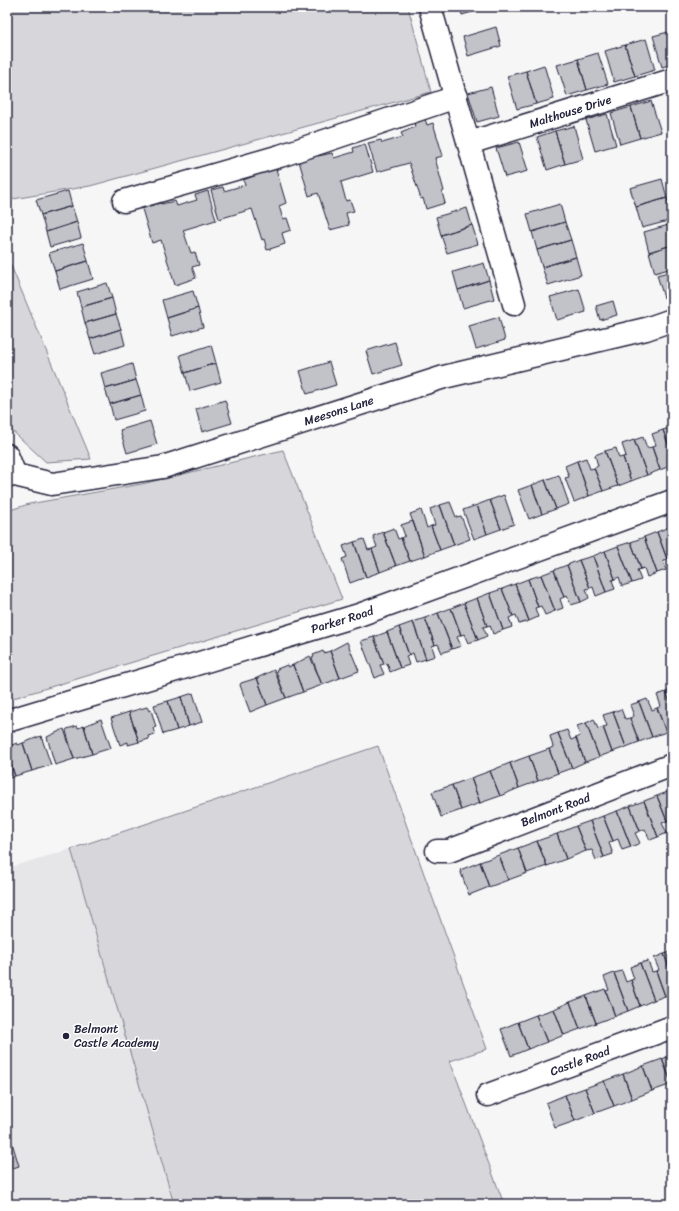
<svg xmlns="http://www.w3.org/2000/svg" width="679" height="1211" font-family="Sriracha,sans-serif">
	<rect width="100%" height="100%" fill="#f6f6f7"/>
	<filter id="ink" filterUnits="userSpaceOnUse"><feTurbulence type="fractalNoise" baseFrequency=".025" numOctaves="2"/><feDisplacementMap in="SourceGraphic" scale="8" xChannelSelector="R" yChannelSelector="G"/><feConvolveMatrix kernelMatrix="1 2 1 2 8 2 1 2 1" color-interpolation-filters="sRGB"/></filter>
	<g filter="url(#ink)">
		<!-- built -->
		<path fill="#e6e6e9" d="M71,849L174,1204H7V868Z"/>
		<!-- green -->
		<path fill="#d7d7db" stroke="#7c7c8b" d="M7,7H408L431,92L90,186L7,200Z
			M7,256L91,459L46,462L7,426Z
			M283,450L342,599L7,700V511L29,504L142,484Z
			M378,746L487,1049L450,1061L504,1204H174L71,849Z"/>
		<!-- building -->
		<path fill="#c2c2c9" stroke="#22223b" d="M460,7H486V8L462,15Z
			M496,27L501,46L468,56L463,37Z
			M672,31V64L662,67L653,36Z
			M646,39L655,70L635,76L625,45Z
			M625,45L635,76L614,82L605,51Z
			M598,53L608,84L587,90L578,59Z
			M578,59L587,90L567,96L557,65Z
			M544,65L554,99L536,104L526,71Z
			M526,71L536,104L517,109L507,76Z
			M491,87L499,116L477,122L468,93Z
			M651,101L661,132L640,138L631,107Z
			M631,107L640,138L620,144L611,113Z
			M607,114L616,145L595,151L586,120Z
			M425,119L427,125L433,123L443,156L435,158L444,191L442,192L445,203L426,209L423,198L421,199L409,163L377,172L368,143L381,140L382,143L403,137L401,133L415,127L414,122Z
			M574,126L583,159L565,164L555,131Z
			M555,131L565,164L547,170L537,137Z
			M519,142L528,171L505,177L496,148Z
			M365,144L373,172L341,182L346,201L350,200L354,211L346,213L349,225L330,230L318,193L309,196L299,161L305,160L303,154L317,150L318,156L332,153L334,158L354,152L353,148Z
			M268,166L269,171L276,169L286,203L279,206L283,219L287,218L291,230L282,233L285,244L267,250L264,239L262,240L252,209L219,219L211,190L223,187L224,191L245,185L243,180L257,175L255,169Z
			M662,179L667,198L636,207L630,188Z
			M68,191L72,206L41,215L36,200Z
			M208,191L216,220L183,230L191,253L195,252L199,265L192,267L196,278L175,285L161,240L152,243L142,209L147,207L145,201L159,197L161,204L175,201L177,206L197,200L195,195Z
			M667,198L672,220L642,228L636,207Z
			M560,204L565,222L532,232L527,214Z
			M72,206L77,222L46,232L41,215Z
			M467,208L472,225L441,235L436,217Z
			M77,222L81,238L50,247L46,232Z
			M565,222L571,240L537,250L532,232Z
			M672,224V245L649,252L644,232Z
			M472,225L478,244L447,253L441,235Z
			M571,240L576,257L542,267L537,250Z
			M83,243L88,261L55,271L49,253Z
			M672,245V268L655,273L649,252Z
			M576,257L581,275L548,285L542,267Z
			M88,261L93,279L60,289L55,271Z
			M484,263L489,280L458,290L453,272Z
			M672,271V296L664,298L657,275Z
			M489,280L494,299L463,308L458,290Z
			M107,283L112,298L81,307L77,292Z
			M579,289L586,312L557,320L550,297Z
			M193,291L198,308L167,318L162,300Z
			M112,298L116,314L85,323L81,307Z
			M613,301L617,315L600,320L596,306Z
			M198,308L203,327L172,336L167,318Z
			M116,314L121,329L90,339L85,323Z
			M499,317L505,340L476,349L469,326Z
			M121,329L125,345L95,354L90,339Z
			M395,342L402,365L373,374L366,351Z
			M211,345L216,363L185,373L180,355Z
			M329,362L336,385L307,394L300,371Z
			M216,363L221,382L190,391L185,373Z
			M132,364L136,380L105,389L101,373Z
			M136,380L141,395L110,404L105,389Z
			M141,395L145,411L114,420L110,404Z
			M225,400L232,423L202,432L196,409Z
			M150,421L157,444L127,453L120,430Z
			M672,427V455L663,430Z
			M663,430L672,455V465L660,470L652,447L656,445L652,434Z
			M643,437L647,448L652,447L660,470L647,475L634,440Z
			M634,440L647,475L631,481L623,457L626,456L622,444Z
			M616,448L619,458L623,457L631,481L618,486L605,451Z
			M605,451L618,486L603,491L594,468L598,466L595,455Z
			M586,458L590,469L594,468L603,491L589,496L577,461Z
			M577,461L589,496L574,502L565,478L569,477L565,466Z
			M559,475L569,504L556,509L545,480Z
			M545,480L556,509L542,514L532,485Z
			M532,485L542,514L529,519L518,490Z
			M504,495L514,524L501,529L490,500Z
			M490,500L501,529L487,534L477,505Z
			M450,502L456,517L461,516L470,539L454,545L440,505Z
			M440,505L454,545L440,550L431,526L435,525L430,509Z
			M477,505L487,534L474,539L463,510Z
			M421,510L427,528L431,526L440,550L425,556L410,514Z
			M413,521L425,556L410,561L401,538L405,536L401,525Z
			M669,527L672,535V563L670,558L667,559L657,532Z
			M394,528L398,539L401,538L410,561L396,566L383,532Z
			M383,532L396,566L380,572L372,549L377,547L373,536Z
			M657,532L667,559L663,561L666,570L657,573L644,537Z
			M644,537L657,573L647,577L644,568L641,569L631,542Z
			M364,539L368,550L372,549L380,572L366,577L354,542Z
			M354,542L366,577L350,583L342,559L347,557L343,546Z
			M631,542L641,569L637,570L641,580L632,583L618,546Z
			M618,546L632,583L622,586L619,577L615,579L605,551Z
			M605,551L615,579L612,580L615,589L606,592L593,556Z
			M593,556L606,592L596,596L593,587L590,588L579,560Z
			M579,560L590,588L586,589L589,598L581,602L567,565Z
			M567,565L581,602L571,605L567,596L564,597L554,570Z
			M554,570L564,597L560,599L563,608L555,611L541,575Z
			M541,575L555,611L545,615L541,606L538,607L528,579Z
			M528,579L538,607L535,608L538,617L529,621L515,584Z
			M515,584L529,621L519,624L516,615L513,616L502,589Z
			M502,589L513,616L509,618L512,627L503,630L490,593Z
			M490,593L503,630L493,634L490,625L487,626L477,598Z
			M477,598L487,626L483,627L487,636L478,640L464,603Z
			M464,603L478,640L468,643L464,634L461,635L451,608Z
			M451,608L461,635L457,637L461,646L452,649L438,613Z
			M438,613L452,649L442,653L438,644L435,645L425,618Z
			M425,618L435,645L432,646L435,656L426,659L413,622Z
			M413,622L426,659L416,662L413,653L409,655L399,627Z
			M399,627L409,655L406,656L409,665L400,668L387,632Z
			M387,632L400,668L390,672L387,663L384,664L374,637Z
			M374,637L384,664L380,665L384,674L375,678L361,641Z
			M347,642L359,671L340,678L330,651Z
			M323,651L324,653L330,651L340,678L322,685L312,658L314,657L313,655Z
			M310,656L322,685L303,692L293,665Z
			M287,665L288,667L293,665L303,692L286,698L276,672L277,669Z
			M274,670L286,698L267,705L257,678Z
			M257,678L267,705L250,712L240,685L241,683Z
			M672,689V708L666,692Z
			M666,692L672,708V729L666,732L657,708L661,706L657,695Z
			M193,693L202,722L189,726L181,697Z
			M181,697L189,726L177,730L168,701Z
			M647,699L652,710L657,708L666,732L652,737L639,702Z
			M168,701L177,730L163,734L154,705Z
			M639,702L652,737L639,742L630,718L634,716L630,705Z
			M147,707L149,711L151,710L156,727L153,728L155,734L148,736L149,739L139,742L129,712Z
			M621,709L625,719L630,718L639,742L626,747L613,712Z
			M129,712L139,742L128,745V742L120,745L111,718Z
			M613,712L626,747L612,752L603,727L607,726L603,715Z
			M101,719L111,748L92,754L84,726Z
			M594,719L598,729L603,727L612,752L599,757L586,723Z
			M586,723L599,757L585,762L576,738L580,736L577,726Z
			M77,726L78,728L84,726L92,754L74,759L66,731L67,729Z
			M64,729L74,759L55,765L47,737Z
			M567,730L571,740L576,738L585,762L572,768L558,733Z
			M558,733L572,768L558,773L549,749L553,747L550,736Z
			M41,736L51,765L32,771L23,743Z
			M17,743L18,745L23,743L32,771L15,776L7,753V747Z
			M549,749L558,773L538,781L529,756Z
			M7,753L15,776L7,779Z
			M529,756L538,781L519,788L510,763Z
			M510,763L519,788L500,796L490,771Z
			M490,771L500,796L480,803L471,778Z
			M471,778L480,803L461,810L452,785Z
			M452,785L461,810L441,817L432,792Z
			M670,791L672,798V822L671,819L667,821L657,796Z
			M657,796L667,821L662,823L667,833L658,837L644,801Z
			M644,801L658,837L650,840L645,829L640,831L630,806Z
			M630,806L640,831L635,833L640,843L631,847L617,811Z
			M617,811L631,847L622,850L618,839L613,841L603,816Z
			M603,816L613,841L609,843L613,854L604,857L590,821Z
			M590,821L604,857L596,860L592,850L586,851L576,826Z
			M576,826L586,851L566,859L557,834Z
			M557,834L566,859L547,866L537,841Z
			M537,841L547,866L527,873L518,848Z
			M518,848L527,873L508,880L499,855Z
			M499,855L508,880L489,887L480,862Z
			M480,862L489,887L469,895L460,870Z
			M672,952V976L664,954Z
			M664,954L672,976V993L665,996L656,971L659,970L654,958Z
			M648,961L652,972L656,971L665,996L654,1000L640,963Z
			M640,963L654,1000L640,1006L631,980L634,979L630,967Z
			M622,971L626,982L631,980L640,1006L628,1011L614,973Z
			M614,973L628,1011L615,1016L606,991L609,990L604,977Z
			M605,989L615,1016L596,1023L586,996Z
			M586,996L596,1023L580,1029L570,1002Z
			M570,1002L580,1029L564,1035L554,1009Z
			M554,1009L564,1035L547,1042L536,1015Z
			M536,1015L547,1042L528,1049L518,1022Z
			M518,1022L528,1049L511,1056L501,1029Z
			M672,1055V1084L662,1059Z
			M662,1059L672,1084L652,1091L643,1066Z
			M643,1066L652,1091L632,1099L623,1074Z
			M623,1074L632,1099L614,1106L604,1081Z
			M604,1081L614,1106L595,1113L585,1088Z
			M585,1088L595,1113L575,1121L565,1095Z
			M565,1095L575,1121L555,1128L546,1103Z
			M7,1126L19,1166L7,1170Z"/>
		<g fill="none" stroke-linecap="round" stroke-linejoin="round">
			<!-- minor casing -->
			<g stroke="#22223b" stroke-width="25">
				<g id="minor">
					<path d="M430,7L514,304"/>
					<path id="s1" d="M469,143L672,80"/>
					<path d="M124,201L280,156L456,97"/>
					<path d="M7,455L15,475"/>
					<path id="s2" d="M15,475L52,484L163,467L444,377L646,329L672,320"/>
					<path id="s3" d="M7,721L359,615L672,501"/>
					<path id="s4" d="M437,851H449L672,765"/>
					<path id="s5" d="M488,1095L672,1027"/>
				</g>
			</g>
			<!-- minor -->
			<use href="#minor" stroke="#fff" stroke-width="22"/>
		</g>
	</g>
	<!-- markers -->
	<circle fill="#22223b" stroke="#fff" stroke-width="1.5" cx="66" cy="1036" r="4"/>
	<g text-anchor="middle" stroke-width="3" stroke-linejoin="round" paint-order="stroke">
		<!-- street labels -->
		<g font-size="12" fill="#22223b" stroke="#fff">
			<text dy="4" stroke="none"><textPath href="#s1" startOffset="106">Malthouse Drive</textPath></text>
			<text dy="4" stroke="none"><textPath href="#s2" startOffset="335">Meesons Lane</textPath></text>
			<text dy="4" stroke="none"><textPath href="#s3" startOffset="350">Parker Road</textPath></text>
			<text dy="4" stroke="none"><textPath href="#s4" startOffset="126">Belmont Road</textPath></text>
			<text dy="4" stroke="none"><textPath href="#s5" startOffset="98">Castle Road</textPath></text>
		</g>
		<!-- poi labels -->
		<g font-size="12" fill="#22223b" stroke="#fff" text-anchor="start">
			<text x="74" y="1033">Belmont<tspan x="74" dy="14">Castle Academy</tspan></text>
		</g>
	</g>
	<!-- margin -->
	<rect width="679" height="1211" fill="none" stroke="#fff" stroke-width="24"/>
	<rect x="12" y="12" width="655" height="1187" fill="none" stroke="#22223b" stroke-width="1.5" filter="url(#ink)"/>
</svg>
